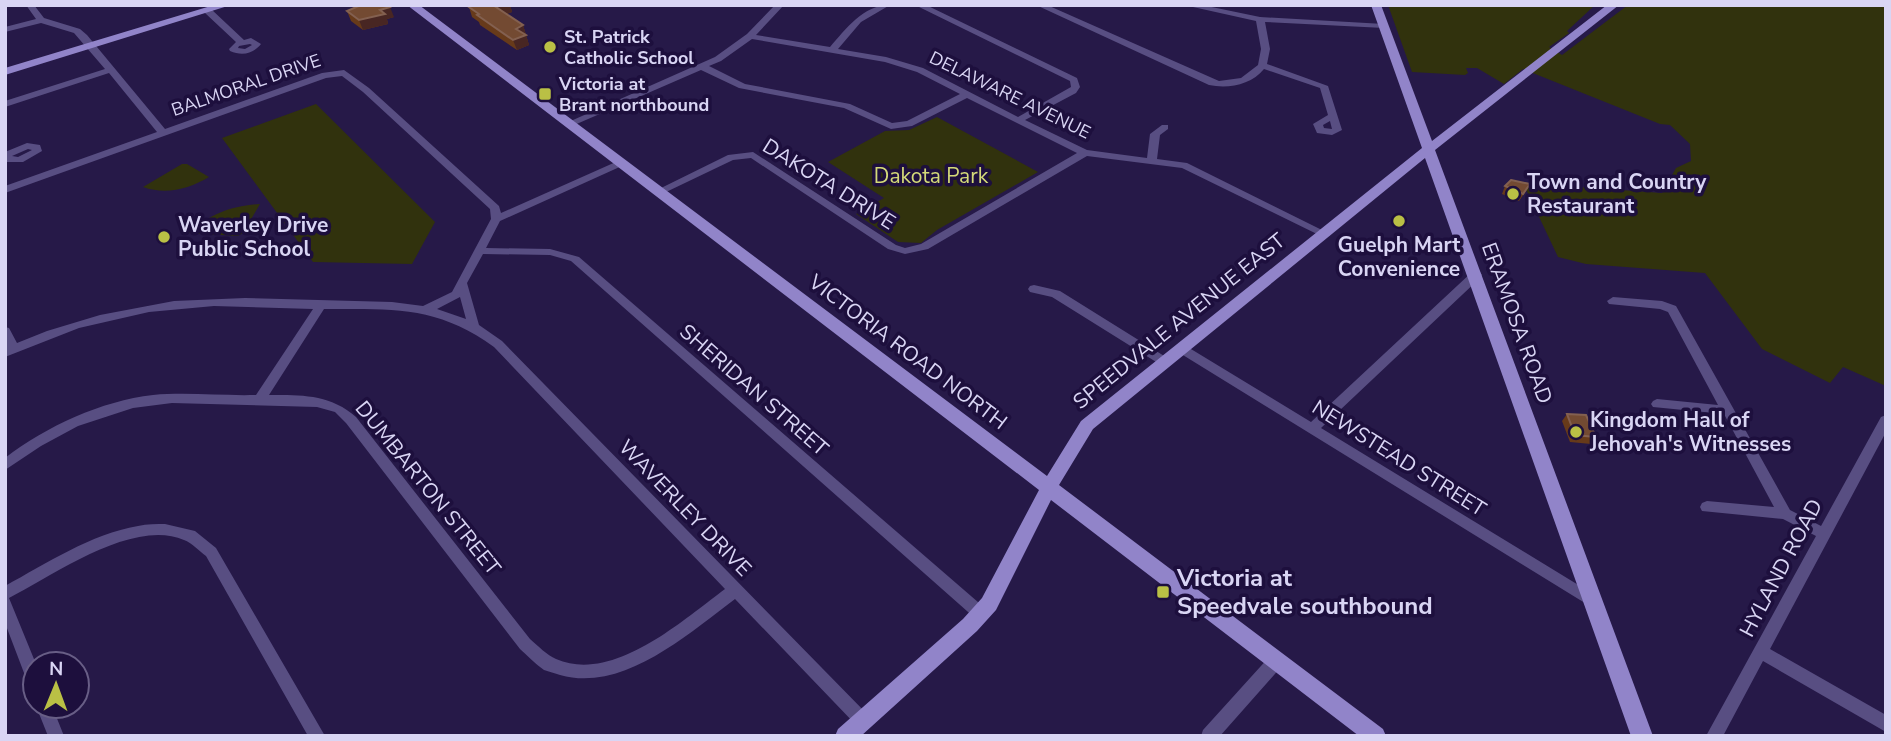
<svg xmlns="http://www.w3.org/2000/svg" width="1891" height="741" font-family="'Nunito Sans',sans-serif">
	<rect width="100%" height="100%" fill="#261948"/>
	<!-- green -->
	<path fill="#31320d" d="M1388,5H1595L1567,31L1569,33L1549,47L1562,55L1628,5H1886V386L1843,367L1830,383L1762,349L1705,273L1586,264L1558,257L1523,183L1662,193L1676,168L1691,161L1690,144L1670,125L1660,124L1523,69L1504,84L1477,68H1466L1468,73L1465,75L1412,72Z
		M316,104L435,222L412,264L313,262L222,138Z
		M937,117L1038,172L937,230L921,243L898,242L856,214L884,198L828,162L885,131L909,130Z
		M182,164H187L209,177C189,189 166,195 143,187Z
		M260,204L243,233L238,236L189,233C210,214 231,206 260,204Z"/>
	<g fill="none" stroke-linecap="round" stroke-linejoin="round">
		<!-- minor -->
		<path fill="#584e82" fill-rule="evenodd" d="M26,5H34L44,18L80,29L87,35L165,129L322,73L344,70L369,88L499,206L501,213L618,161H624V165L500,221L486,248L550,249L579,257L986,609L989,614L986,619L981,621L976,619L571,261L550,255L483,254L467,283L479,325L502,341L869,716L871,721L869,726L863,729L857,726L735,599C688,634 623,693 560,675C555,673 549,672 544,670C535,664 527,655 520,649L346,423L335,412L317,407L172,403L133,408L78,426L41,446L5,470V458C47,426 101,401 153,395C187,392 222,396 256,395L313,309L214,306L149,312L79,328L5,357V348L7,347L5,343V327L9,328L17,343L47,331L100,315L174,301L245,298L392,302L423,306L452,292L491,219L490,209L363,92L342,76L326,78L5,193V186L157,132L109,73L5,107V101L105,69L74,33L41,23L5,32V27L36,19ZM460,297L466,319L437,309ZM324,309C391,309 437,305 494,347L725,589C683,620 613,684 556,659C547,655 538,646 530,639L356,417C330,394 301,395 269,395Z
			M775,5H784L756,35L830,47C846,29 863,5 890,5L861,22L838,49L886,57L923,68L1018,117L1071,87L1070,81L915,5H926L1077,78L1080,87L1076,93L1025,120L1087,150L1147,158L1150,134L1162,125H1168V129L1160,135L1157,159L1187,163L1330,234L1329,236H1321L1182,168L1087,156L928,249L905,254L888,249L751,158L733,160L664,193L660,194L655,191L728,155L753,152L896,245L905,248L921,244L1077,153L967,98L912,126L891,129L844,108L739,88L701,70L572,126H566L564,124L715,57L747,34ZM752,39L885,62L917,72L960,94L907,121L892,123L850,104L745,84L709,66L721,61Z
			M1036,5H1047L1219,81L1241,78L1258,65L1261,49L1256,21L1184,5H1202L1260,17L1384,24L1388,26L1384,28L1265,22L1270,49L1267,64L1328,86L1342,130L1332,135L1317,133L1313,124L1328,115L1320,88L1264,69C1251,85 1228,89 1209,85ZM1330,121L1332,129L1324,128L1323,125Z
			M205,9H211L244,40L251,38L261,44C253,54 242,56 230,51L229,49L236,42L205,13ZM250,44L252,45L245,49L238,48L239,46Z
			M27,143L40,145L42,151L23,162H5V152ZM28,149L32,150L18,157L12,156Z
			M1476,271L1480,272L1482,275L1480,278L1321,428L1598,597L1600,602L1598,607L1593,608L1178,352L1176,349L1182,345L1186,346L1311,422L1472,272Z
			M1034,285L1060,291L1169,359L1171,362L1169,365H1161L1052,297L1030,292L1028,289L1030,286Z
			M1613,297L1662,301L1676,306L1790,510L1821,526L1881,417L1886,415V432L1770,649L1886,715V732L1763,661L1723,736H1706L1816,536L1783,519L1702,511L1700,507L1702,503L1707,501L1774,507L1724,414L1653,407L1651,404L1653,401L1657,399L1718,405L1668,312L1660,309L1609,304L1607,301Z
			M165,524L195,531L216,548L325,736H308L206,556C199,551 192,543 184,540C133,518 54,575 9,598L36,664L35,688L29,686L5,623V586C47,563 91,534 138,526C147,524 157,524 165,524Z
			M1276,654L1282,656L1284,661L1282,666L1220,736H1201L1203,730L1270,656Z
			M36,706H52L64,736H48Z"/>
		<!-- major -->
		<path fill="#9184c9" fill-rule="evenodd" d="M214,5H231L5,75V68Z
			M407,5H419L1047,476L1081,421L1422,148L1371,5H1381L1432,141L1607,5H1619L1435,150L1653,736H1631L1425,158L1093,429L1059,485L1383,729L1386,736H1359L1051,500L996,610L977,631L861,736H835L838,729L963,619L982,598L1039,490Z"/>
	</g>
	<!-- wall -->
	<path fill="#673a1a" d="M472,5H510L512,12L507,14L523,25L529,45L517,50L480,25L479,22L472,17L469,7Z
		M347,11L394,17L387,19L388,24L363,30L351,21Z
		M1505,186L1526,191L1519,201L1502,194Z
		M1567,414L1596,437L1591,444L1570,442L1562,421Z"/>
	<!-- shaded-wall -->
	<path fill="#482623" d="M500,5H510L512,12L499,16L496,7Z
		M390,7L394,17L387,19L388,24L363,30L359,20L380,10Z
		M523,25L526,35L523,36L526,35L529,45L517,50L513,40L516,29Z"/>
	<!-- building -->
	<path fill="#734a32" stroke="#836050" stroke-width="2" d="M361,5H388L390,7L380,10L385,14L359,20L347,11Z
		M472,5H500L496,7L523,25L516,29L526,35L513,40L477,15L479,14L469,7Z
		M1511,180L1530,184L1523,194L1505,186Z
		M1567,414L1586,415L1596,437L1575,435Z"/>
	<!-- markers -->
	<g fill="#bac045" stroke="#1d0f3d" stroke-width="2.5">
		<circle cx="550" cy="47" r="7"/>
		<rect x="538" y="87" width="14" height="14" rx="3.5"/>
		<circle cx="1513" cy="194" r="7"/>
		<circle cx="1399" cy="221" r="7"/>
		<circle cx="164" cy="237" r="7"/>
		<circle cx="1576" cy="432" r="7"/>
		<rect x="1156" y="585" width="14" height="14" rx="3.5"/>
	</g>
	<g text-anchor="middle" stroke-width="7" stroke-linejoin="round" paint-order="stroke">
		<!-- far-poi labels -->
		<g font-size="18" font-weight="bold" fill="#d9d5f4" stroke="#1d0f3d" text-anchor="start">
			<text x="564" y="43">St. Patrick<tspan x="564" dy="21">Catholic School</tspan></text>
			<text x="559" y="90">Victoria at<tspan x="559" dy="21">Brant northbound</tspan></text>
		</g>
		<!-- far-street labels -->
		<g font-size="18" fill="#d9d5f4" stroke="#1d0f3d">
			<text transform="translate(246 85) rotate(-19)" y="6">BALMORAL DRIVE</text>
			<text transform="translate(1010 95) rotate(26)" y="6">DELAWARE AVENUE</text>
		</g>
		<!-- park labels -->
		<g font-size="21" fill="#d4da79" stroke="#1d0f3d">
			<text x="931" y="183">Dakota Park</text>
		</g>
		<!-- poi labels -->
		<g font-size="21" font-weight="bold" fill="#d9d5f4" stroke="#1d0f3d" text-anchor="start">
			<text x="1527" y="189">Town and Country<tspan x="1527" dy="24">Restaurant</tspan></text>
			<text x="178" y="232">Waverley Drive<tspan x="178" dy="24">Public School</tspan></text>
			<text x="1399" y="252" text-anchor="middle">Guelph Mart<tspan x="1399" dy="24">Convenience</tspan></text>
			<text x="1590" y="427">Kingdom Hall of<tspan x="1590" dy="24">Jehovah's Witnesses</tspan></text>
		</g>
		<!-- street labels -->
		<g font-size="21" fill="#d9d5f4" stroke="#1d0f3d">
			<text transform="translate(829 184) rotate(32)" y="7">DAKOTA DRIVE</text>
			<text transform="translate(1179 321) rotate(-39)" y="7">SPEEDVALE AVENUE EAST</text>
			<text transform="translate(1517 323) rotate(70)" y="7">ERAMOSA ROAD</text>
			<text transform="translate(908 352) rotate(37)" y="7">VICTORIA ROAD NORTH</text>
			<text transform="translate(754 390) rotate(41)" y="7">SHERIDAN STREET</text>
			<text transform="translate(1399 458) rotate(32)" y="7">NEWSTEAD STREET</text>
			<text transform="translate(428 488) rotate(51)" y="7">DUMBARTON STREET</text>
			<text transform="translate(685 508) rotate(46)" y="7">WAVERLEY DRIVE</text>
			<text transform="translate(1781 568) rotate(-62)" y="7">HYLAND ROAD</text>
		</g>
		<!-- near-poi labels -->
		<g font-size="24" font-weight="bold" fill="#d9d5f4" stroke="#1d0f3d" text-anchor="start">
			<text x="1177" y="586">Victoria at<tspan x="1177" dy="28">Speedvale southbound</tspan></text>
		</g>
	</g>
	<!-- border -->
	<rect width="1891" height="741" fill="none" stroke="#d9d5f4" stroke-width="14"/>
	<!-- north arrow -->
	<g transform="translate(56 685) rotate(1)"><circle r="33" fill="#1d0f3d" stroke="#685e86" stroke-width="2"/>
	<path d="M0-5L12 26L0 18L-12 26Z" fill="#bac045"/>
	<text y="-10" font-size="19" font-weight="bold" text-anchor="middle" fill="#d9d5f4">N</text>
	</g>
</svg>
